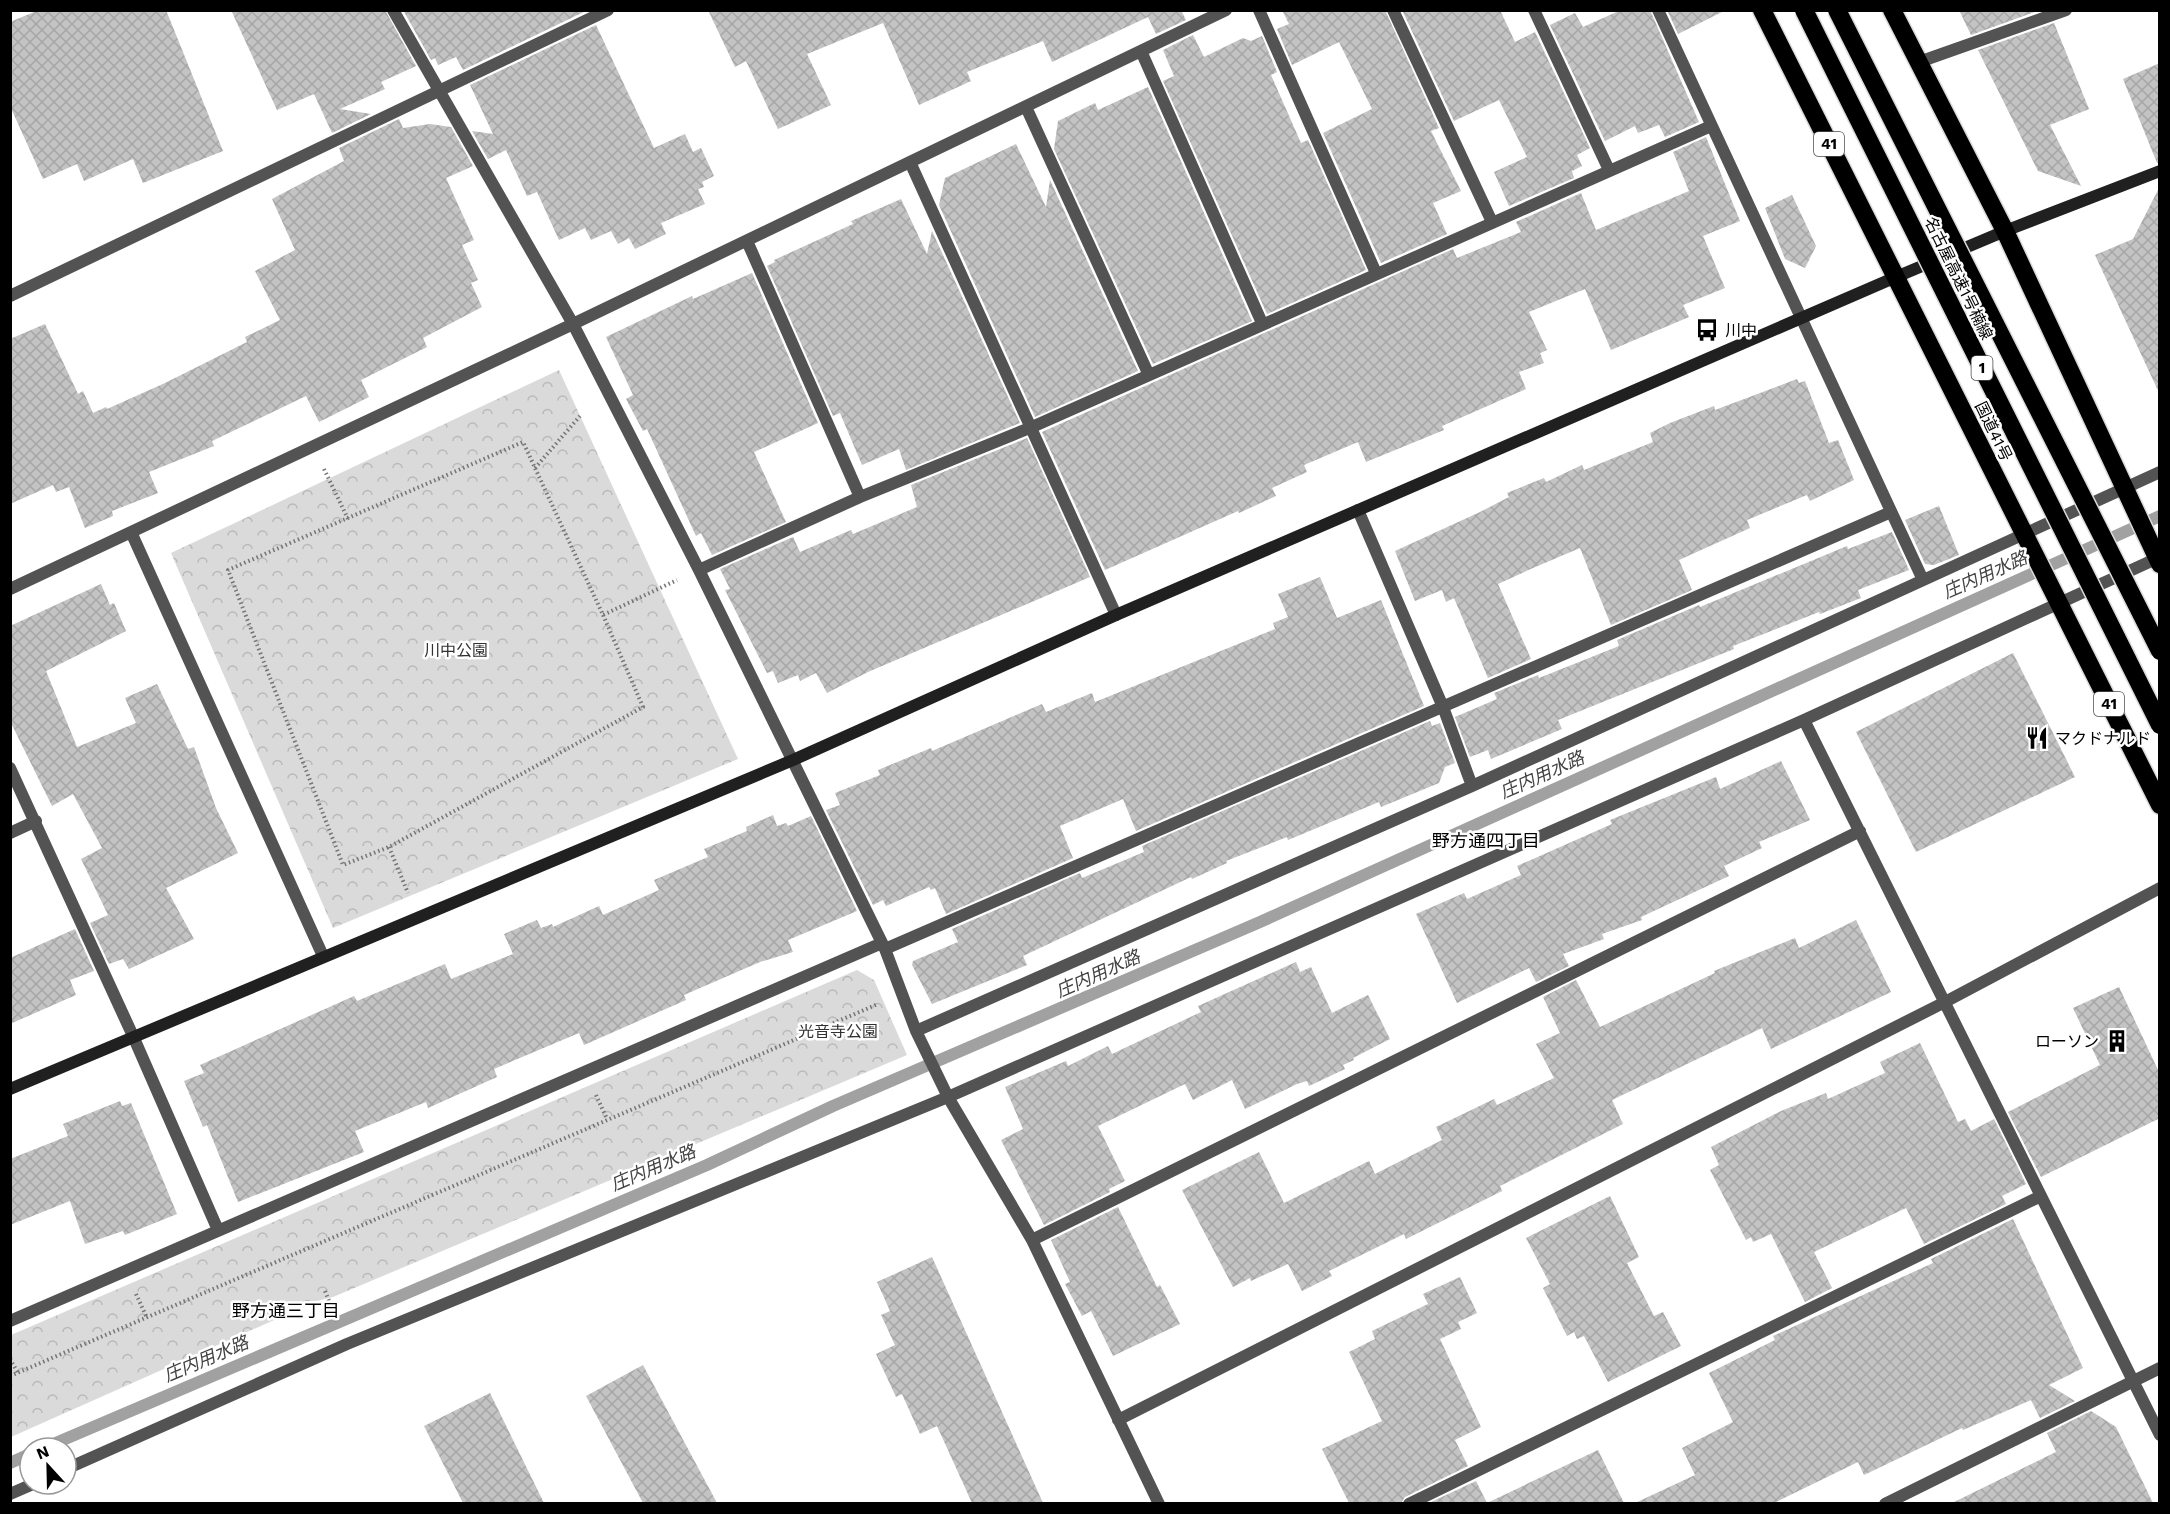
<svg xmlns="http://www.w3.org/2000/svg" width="2170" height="1514" font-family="'Work Sans','Noto Sans JP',sans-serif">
	<defs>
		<pattern id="park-crowns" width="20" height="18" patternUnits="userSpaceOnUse" patternTransform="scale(1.5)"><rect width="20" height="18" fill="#dadada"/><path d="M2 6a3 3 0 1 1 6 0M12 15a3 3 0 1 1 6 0" fill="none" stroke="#b9b9b9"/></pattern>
		<pattern id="building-cross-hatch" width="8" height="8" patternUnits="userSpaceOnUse" patternTransform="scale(1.5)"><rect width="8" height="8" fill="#c3c3c3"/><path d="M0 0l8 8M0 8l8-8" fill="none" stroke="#a6a6a6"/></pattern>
	</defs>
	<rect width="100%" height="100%" fill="#fff"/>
	<!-- park -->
	<path fill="url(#park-crowns)" d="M559,370L738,759L333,928L171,553Z
		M857,970L874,980L907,1055L333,1297L317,1301L11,1437V1335Z"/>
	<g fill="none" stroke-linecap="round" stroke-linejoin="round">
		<!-- stream -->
		<path stroke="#a1a1a1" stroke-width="12" d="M44,1448L707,1165L833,1106L1260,922L2160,516
			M10,1463L30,1454"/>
	</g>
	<!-- building -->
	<path fill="url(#building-cross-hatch)" d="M39,10H166L223,151L143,183L133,159L84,181L77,164L43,179L10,106V22Z
		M231,10H385L416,66L381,82L385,89L340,109L371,114L332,133L314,94L277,110Z
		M403,10H588L463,70L456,57L438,65L435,58L431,60Z
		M708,10H1181L1186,20L1156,34L1148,17L1052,62L1043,41L967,72L971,81L919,105L883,23L807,54L831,105L778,129L746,61L735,67Z
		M1282,10H1385L1439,128L1431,131L1461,191L1433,203L1447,234L1381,263L1323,133L1372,109L1339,42L1292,65L1277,29L1289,24Z
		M1402,10H1500L1515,42L1535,32L1590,148L1577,155L1582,166L1572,171L1574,178L1509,206L1494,172L1527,157L1499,100L1454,121Z
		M1621,10H1650L1699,122L1665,137L1659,125L1638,133L1635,126L1605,141L1550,25L1575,13L1583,27Z
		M1667,10H1726L1678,34Z
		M1959,10H2040L1971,35Z
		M2054,23L2089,109L2050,125L2081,186L2038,171L1978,50Z
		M596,25L654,148L685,134L693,152L701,148L714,176L702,182L704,187L698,189L705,204L661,223L666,234L635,249L629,238L618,244L611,231L591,240L585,228L559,240L537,192L527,196L506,150L488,159L472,131L493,134L470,85Z
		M1193,35L1204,57L1243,38L1251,41L1262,36L1277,72L1271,75L1301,143L1308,140L1366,270L1267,314L1163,81L1174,76L1163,50Z
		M2160,63V163H2157L2123,79Z
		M1148,87L1252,321L1153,364L1054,149L1058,121L1095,103L1098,110Z
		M399,119L403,128L430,124L451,127L473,166L446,178L474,240L462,245L478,280L471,283L482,307L423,338L427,347L361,380L369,397L319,422L306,396L212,441L214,446L149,472L158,493L112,511L113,516L85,528L69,487L56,492L53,485L10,504V339L45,324L78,394L83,391L93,413L106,407L107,409L165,383L247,342L245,337L280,320L255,271L295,250L272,199L344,161L339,148Z
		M1706,137L1740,221L1703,236L1725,288L1683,305L1689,317L1611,350L1585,289L1529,312L1547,350L1540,353L1544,363L1519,372L1526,389L1442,426L1444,430L1366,462L1358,442L1304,465L1307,472L1272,488L1276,496L1239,513L1238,511L1105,570L1042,432L1453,249L1457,258L1521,232L1516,222L1581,193L1596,230L1689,191L1673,152Z
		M1016,144L1046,207L1050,180L1138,371L1035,417L939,205L945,178Z
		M2160,186V395L2095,255L2133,239Z
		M1792,195L1816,246L1805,268L1785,259L1765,208Z
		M901,199L927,254L932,231L1020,423L906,470L899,449L862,465L840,413L833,416L767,266L775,262L774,260L853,224L851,221Z
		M752,273L818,423L754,452L786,522L712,555L701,533L696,536L647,429L643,431L626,399L633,395L606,337L692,296L693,299Z
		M1797,379L1799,383L1805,381L1829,443L1838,440L1854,480L1810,501L1807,495L1747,520L1750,528L1679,560L1692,590L1611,625L1580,548L1533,568L1498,584L1531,659L1488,678L1454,598L1446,602L1442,590L1415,601L1395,551L1480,512L1509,497L1507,493L1544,478L1546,482L1582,465L1584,470L1653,442L1650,433L1670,423L1714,406L1715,410Z
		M1027,438L1090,577L868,672L827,693L816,673L800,681L798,675L778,683L773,671L767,673L725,590L730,589L720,569L793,537L800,552L851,530L853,534L917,507L911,485Z
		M1939,506L1959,555L1934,565L1925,564L1905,520Z
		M1892,532L1909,570L1858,590L1861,598L1820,614L1819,612L1733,646L1734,649L1558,720L1562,729L1491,759L1488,750L1470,757L1455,717L1497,699L1494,693L1538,675L1539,678L1619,646L1617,640L1699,605L1700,607L1847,546L1848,549Z
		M1320,577L1337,618L1381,600L1424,706L1136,831L1123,799L1060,826L1073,858L946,914L935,888L931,890L929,887L886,906L883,900L873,905L826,810L840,805L835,793L880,775L878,770L931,748L932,751L1042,704L1046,712L1092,693L1095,702L1275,629L1273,623L1288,617L1278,594Z
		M101,584L110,605L114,603L126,631L46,671L77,747L136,723L125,698L157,684L188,749L194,747L216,808L238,853L166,888L194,939L129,969L123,959L109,964L90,923L108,915L81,859L102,848L73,794L52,806L10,721V626Z
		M2013,653L2075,777L1916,852L1856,732Z
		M1430,721L1432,726L1440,723L1455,763L1445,767L1439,783L1381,807L1379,802L1288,840L1287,837L1226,861L1227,863L1192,879L1191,877L1023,956L1027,965L932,1004L912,965L913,961L958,942L952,929L1080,873L1082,878L1144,852L1142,846Z
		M1781,761L1810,820L1759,842L1762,848L1724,866L1729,876L1641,917L1642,920L1602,934L1604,939L1563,954L1569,966L1536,982L1529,968L1457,1003L1416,914L1464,893L1467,899L1521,875L1517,866L1612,824L1610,820L1716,777L1720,789Z
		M773,815L777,826L786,823L788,826L811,816L857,911L788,940L793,952L760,962L684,995L686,1000L584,1045L579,1033L494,1069L497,1077L428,1108L426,1102L355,1131L364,1152L238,1202L207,1125L203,1127L184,1081L204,1073L200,1065L354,996L357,1001L445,964L451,979L513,954L504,934L537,920L541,928L552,924L553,927L599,906L603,915L659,890L654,880L708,857L704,849L747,831L746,827Z
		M1856,920L1891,992L1771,1049L1762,1028L1612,1100L1623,1124L1500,1186L1502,1191L1406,1239L1404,1234L1329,1271L1332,1276L1302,1291L1288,1264L1251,1281L1250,1278L1233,1287L1182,1190L1259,1152L1284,1203L1369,1161L1375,1174L1442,1140L1436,1127L1494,1099L1497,1105L1554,1078L1536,1044L1560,1033L1543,997L1576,980L1600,1027L1715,973L1714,971L1795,938L1799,948Z
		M75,929L94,971L70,980L76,995L10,1024V958Z
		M1296,962L1300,972L1311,967L1332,1013L1368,995L1390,1039L1353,1058L1354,1060L1343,1065L1345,1069L1309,1086L1307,1081L1297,1084L1245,1109L1232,1080L1193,1100L1185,1084L1098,1126L1125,1181L1109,1189L1110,1192L1044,1225L1001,1140L1023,1129L1005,1087L1066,1061L1068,1066L1108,1046L1112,1054L1201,1012L1198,1006Z
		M2119,987L2160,1074V1118L2041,1177L2008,1112L2100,1065L2073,1008Z
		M1920,1043L1958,1122L1965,1119L1971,1131L1994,1119L2026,1184L2002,1196L2006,1204L1924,1244L1906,1208L1814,1252L1832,1288L1805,1302L1771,1234L1753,1242L1751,1237L1746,1240L1710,1170L1719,1165L1711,1147L1781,1111L1826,1093L1828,1099L1885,1073L1880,1062Z
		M120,1101L122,1106L131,1103L177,1214L125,1235L123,1231L85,1244L70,1201L10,1225V1159L68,1136L63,1124Z
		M1610,1196L1639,1257L1627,1263L1654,1316L1663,1312L1681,1346L1608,1382L1584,1336L1577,1339L1574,1332L1567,1336L1543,1288L1550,1284L1526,1238Z
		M1118,1207L1157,1287L1160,1285L1180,1324L1113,1356L1091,1311L1082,1316L1065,1284L1070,1282L1051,1240Z
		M2013,1219L2083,1368L2049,1385L2075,1401L2040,1418L2031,1400L1963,1430L1962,1428L1864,1475L1858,1462L1774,1503H1635L1695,1475L1682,1448L1733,1422L1709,1373L1775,1340L1773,1336L1933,1263L1931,1259Z
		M932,1257L1043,1503H972L937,1426L920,1434L902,1394L896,1397L876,1354L895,1345L881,1315L890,1311L877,1282Z
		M1460,1277L1477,1313L1458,1322L1461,1329L1440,1339L1481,1427L1455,1440L1468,1466L1405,1497L1401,1503H1349L1322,1449L1382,1421L1349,1352L1375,1339L1372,1331L1428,1304L1423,1294Z
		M643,1365L717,1503H643L586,1396Z
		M490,1393L544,1503H463L424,1426Z
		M2091,1411L2116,1427L2153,1503H1952L2056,1452L2047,1433Z
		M1598,1450L1624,1503H1429L1476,1481L1487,1503Z"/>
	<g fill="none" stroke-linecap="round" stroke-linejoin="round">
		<!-- highway casing -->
		<g stroke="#dbdbdb" stroke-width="21">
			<path id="highway" d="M1762,10L2160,805
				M1892,10L2005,231L2160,564"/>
		</g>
		<!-- path -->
		<path stroke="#757575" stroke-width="4" stroke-dasharray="1.5 3" stroke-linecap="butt" d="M535,468L580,416
			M324,469L348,519
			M603,615L643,707L389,847L343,865L228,570L523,442L603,615L677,580
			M389,847L408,893
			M596,1095L607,1119
			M325,1291L337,1321
			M136,1294L147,1318
			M10,1359L18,1373
			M10,1376L878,1004"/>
		<!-- street -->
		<path stroke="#535353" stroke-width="12" d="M393,10L573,324L699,570L885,949L916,1031L948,1097L1032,1240L1159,1504
			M1259,10L1376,273
			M1393,10L1492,222
			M1534,10L1609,170
			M1658,10L1923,580
			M1141,51L1262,323
			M1919,62L2066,10
			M1026,107L1148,373
			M910,162L1116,615
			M747,241L860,497
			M10,296L608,10
			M1358,510L1443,707L1472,786
			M131,532L323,956
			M699,570L860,497L1032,427L1711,126
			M10,589L573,324L1226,10
			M1804,720L2160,1435
			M10,768L133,1036L218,1230
			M10,833L36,821
			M885,949L1891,512
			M916,1031L1472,786L2160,472
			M1032,1240L1860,831
			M10,1321L882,943
			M1118,1420L1945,1002L2160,888
			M66,1469L347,1344L948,1097L1804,720L2160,557
			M10,1494L33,1484
			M1409,1504L2041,1196
			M1885,1504L2160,1368"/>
		<!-- secondary -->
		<path stroke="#202020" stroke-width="12" d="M10,1089L793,760L1116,615L1896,277L2005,231L2160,171"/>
		<!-- highway -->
		<use href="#highway" stroke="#000" stroke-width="18"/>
		<!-- highway-bridge casing -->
		<g stroke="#dbdbdb" stroke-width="21" stroke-linecap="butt">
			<path id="highway-bridge" d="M1804,10L2160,725
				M1837,10L2160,651"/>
		</g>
		<!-- highway-bridge -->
		<use href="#highway-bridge" stroke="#000" stroke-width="18"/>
	</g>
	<!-- icons -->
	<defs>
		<g id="bus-bare" transform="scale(1.8)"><path d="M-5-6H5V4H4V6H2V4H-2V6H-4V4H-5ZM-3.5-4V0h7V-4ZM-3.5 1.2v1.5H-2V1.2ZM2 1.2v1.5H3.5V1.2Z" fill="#000" stroke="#fff" stroke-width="2.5" paint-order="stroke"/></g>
		<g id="restaurant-bare" transform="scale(1.8)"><path d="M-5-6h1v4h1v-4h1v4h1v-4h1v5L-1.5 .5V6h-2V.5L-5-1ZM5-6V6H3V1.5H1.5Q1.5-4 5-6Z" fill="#000" stroke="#fff" stroke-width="2.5" paint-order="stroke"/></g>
		<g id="building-bare" transform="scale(1.8)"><path d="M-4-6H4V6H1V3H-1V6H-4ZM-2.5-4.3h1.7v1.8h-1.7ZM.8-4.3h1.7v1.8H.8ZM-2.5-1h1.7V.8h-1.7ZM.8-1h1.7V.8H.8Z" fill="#000" stroke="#fff" stroke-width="2.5" paint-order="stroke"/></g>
	</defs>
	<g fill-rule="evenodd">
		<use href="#bus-bare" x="1707" y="330"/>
		<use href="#restaurant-bare" x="2037" y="738"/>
		<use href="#building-bare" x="2117" y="1041"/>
	</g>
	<g text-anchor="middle" stroke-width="5" stroke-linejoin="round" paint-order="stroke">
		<!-- shield labels -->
		<g fill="#fff" stroke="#4c4c4c" stroke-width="1.5">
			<rect x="1814" y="132" width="30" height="24" rx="4.5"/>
			<rect x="1971.5" y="356" width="21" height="24" rx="4.5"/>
			<rect x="2094" y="692" width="30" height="24" rx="4.5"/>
		</g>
		<g font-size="15" font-weight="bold" fill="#000">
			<text x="1829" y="149">41</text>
			<text x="1982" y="373">1</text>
			<text x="2109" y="709">41</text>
		</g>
		<!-- street labels -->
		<g font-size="16" fill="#000" stroke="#fff">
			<text transform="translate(1959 278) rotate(64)" y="6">名古屋高速1号楠線</text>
			<text transform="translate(1994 431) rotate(64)" y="6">国道41号</text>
		</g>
		<!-- poi labels -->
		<g font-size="16" fill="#000" stroke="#fff" text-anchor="start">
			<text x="1725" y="336">川中</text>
			<text x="2055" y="744">マクドナルド</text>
			<text x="2099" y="1047" text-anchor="end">ローソン</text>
		</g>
		<!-- park labels -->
		<g font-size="16" fill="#313131" stroke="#fff">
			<text x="456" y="656">川中公園</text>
			<text x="838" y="1037">光音寺公園</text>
		</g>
		<!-- water labels -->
		<g font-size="18" font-style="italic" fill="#424242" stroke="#fff">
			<text transform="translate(1985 575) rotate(-24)" y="6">庄内用水路</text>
			<text transform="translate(1542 775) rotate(-24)" y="6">庄内用水路</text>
			<text transform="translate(1098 974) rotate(-24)" y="6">庄内用水路</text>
			<text transform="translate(653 1168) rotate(-23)" y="6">庄内用水路</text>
			<text transform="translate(206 1359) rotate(-23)" y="6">庄内用水路</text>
		</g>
		<!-- neighbourhood labels -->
		<g font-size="18" fill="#000" stroke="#fff">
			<text x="1486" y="847">野方通四丁目</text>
			<text x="286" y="1317">野方通三丁目</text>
		</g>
	</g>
	<!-- border -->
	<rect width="2170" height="1514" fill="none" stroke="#000000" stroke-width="24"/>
	<!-- north arrow -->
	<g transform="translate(48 1466) rotate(338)"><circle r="28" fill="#ffffff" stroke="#999999" stroke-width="1.5"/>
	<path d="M0-4.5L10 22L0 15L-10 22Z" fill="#000000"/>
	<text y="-9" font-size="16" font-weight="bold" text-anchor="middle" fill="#000000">N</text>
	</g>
</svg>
